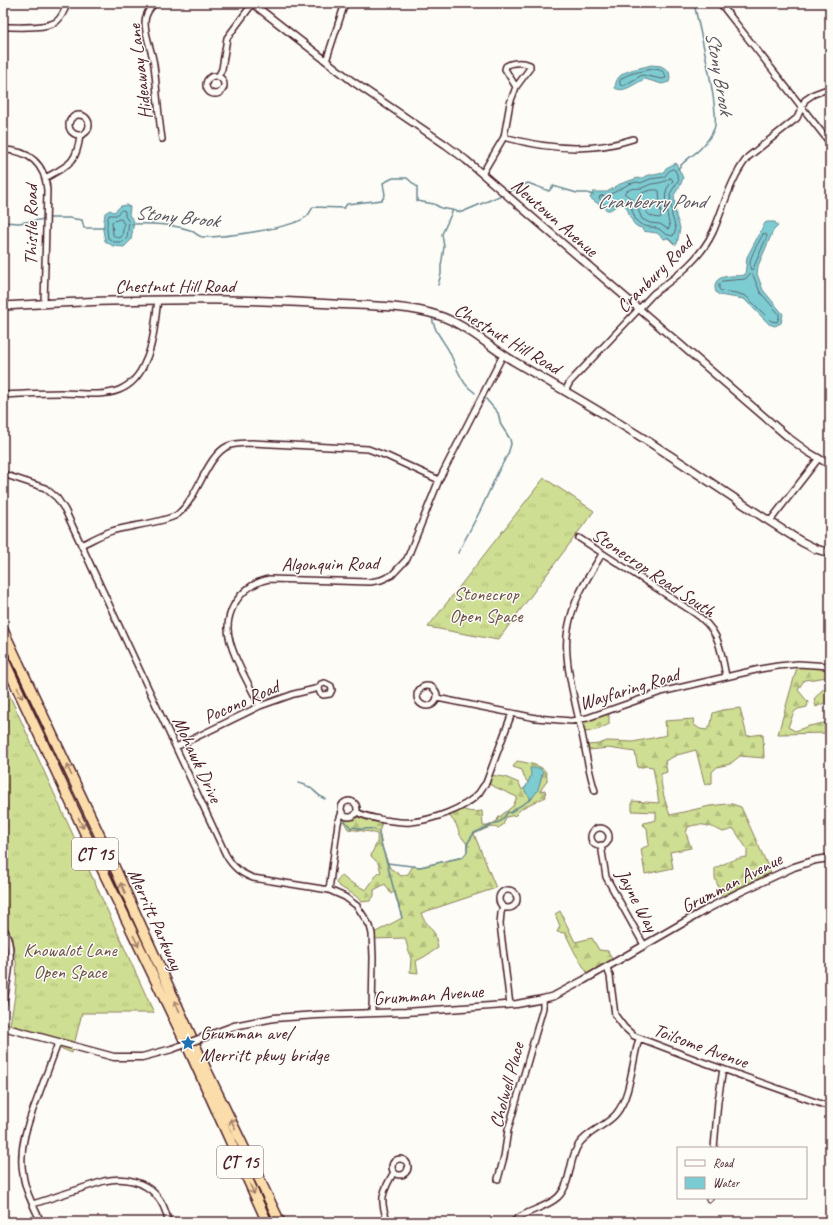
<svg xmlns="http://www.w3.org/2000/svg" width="833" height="1225" font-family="Caveat,sans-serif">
	<defs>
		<pattern id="grass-tufts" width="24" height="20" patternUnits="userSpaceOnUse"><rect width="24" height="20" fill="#cede92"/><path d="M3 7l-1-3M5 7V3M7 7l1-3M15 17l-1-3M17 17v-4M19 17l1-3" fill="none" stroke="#b2be7e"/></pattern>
		<pattern id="forest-firs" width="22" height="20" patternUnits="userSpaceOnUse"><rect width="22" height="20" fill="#cede92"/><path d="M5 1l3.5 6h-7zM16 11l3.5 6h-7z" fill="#b2be7e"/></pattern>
	</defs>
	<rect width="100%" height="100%" fill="#fdfcf7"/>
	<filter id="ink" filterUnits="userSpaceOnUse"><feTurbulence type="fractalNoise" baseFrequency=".025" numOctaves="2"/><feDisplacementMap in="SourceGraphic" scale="8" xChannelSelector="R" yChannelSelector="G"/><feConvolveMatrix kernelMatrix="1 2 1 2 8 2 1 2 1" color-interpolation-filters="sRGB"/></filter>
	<g filter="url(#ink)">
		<!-- grass -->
		<path fill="url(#grass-tufts)" stroke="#8c7e5e" d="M544,478L594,511L498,640L428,627Z
			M3,681L154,1013H82L72,1053L41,1040L9,1029C16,992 24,957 3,923Z"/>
		<!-- forest -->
		<path fill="url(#forest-firs)" stroke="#8c7e5e" d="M798,664L830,666L827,677L814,679L804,680L798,690L808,702L807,707L798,709L794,712L788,727L795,731L809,726L829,722L830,723V733L778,734Z
			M823,689L830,692V702L824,703L816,707L814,699Z
			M740,708L747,736L763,734L764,758L740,756L730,764L717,767L712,772V783L705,785L696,750L677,755L665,761L667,772L661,774C660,785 666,805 670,815L710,806L726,804H732L741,807L771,873L722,896L715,878V868C726,863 735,858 747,857V849L734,829L723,832C711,826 701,822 688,827L686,833L691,848L670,852L673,868L645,874L641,849L649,845L647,828L643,825L644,823L656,820V812L632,811V801L659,803L653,767L646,766L638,768L635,752L608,748L589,750L588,745L599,744L607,741L633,742L667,735L665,721L694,719L693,724L700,729L707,730L711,724L713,713L723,710Z
			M609,709V724L600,729L582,733L578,720Z
			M517,761C523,762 542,765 545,771C547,774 547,778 547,781L540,791L545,790L546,797C538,801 519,807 516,815L506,817L503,825L498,828C488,825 483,831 474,834L496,888L421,913L423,918L435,934L438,948L424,957L416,961L418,973L410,972L411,959L405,938L373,939L372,934L402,918L395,891L391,894L385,884L374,890V896L370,901L361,902C355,892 343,891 336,883L341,875L348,881L366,890L378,873L381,872L378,863L371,856C373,847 379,845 377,834L371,832L348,829L343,820L338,823L343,814C348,819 354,818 357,812L383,819L379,832L383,850L390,868L401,876L408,874L413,866L420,867L463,857L467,852V844L460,835L456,824L447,813L460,806C465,813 475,812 482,811L483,826H488L497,821L498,818L513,806L517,797L486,783L489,775L505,777L519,783L522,790L526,787L528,783L524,777L522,770L513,767Z
			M560,911L575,942L592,938L599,950L608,951L614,963L588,974L575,953L565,933L557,932L560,926L555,914Z"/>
		<!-- water -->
		<path fill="#7bccd2" stroke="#67878f" d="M651,65L661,66L669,71L670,78L669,82L662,84L645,79C636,82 624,94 615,88C616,69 636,70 651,65Z
			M676,163L683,178L680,186L674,195L676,216L680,228L677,244H674L668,238L664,239L657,233L643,231L642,228C630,227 631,212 624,204L618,205L610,210H607L590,198L593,192H607L620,184L638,178L640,179L649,175H654L663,173L666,168Z
			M126,205L130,207L129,215L134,221L131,240L124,247L113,246L105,241L103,230L105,213L110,210L114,212L121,206Z
			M767,222H775L778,226L773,231L758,266L757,274L763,290L783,314L781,323L775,326L769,324L744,299L719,295C716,293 715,291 715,287C715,273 735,277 745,275L747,257L765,223Z
			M530,768H540L543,772L538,790L530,801V797L526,793L524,788L526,787L531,775Z"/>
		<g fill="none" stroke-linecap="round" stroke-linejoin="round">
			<!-- shore -->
			<path stroke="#5e646e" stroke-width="1" d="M652,69C659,69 666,71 666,78L662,79L642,75L625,85L622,86L620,85V80C628,72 642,72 652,69Z
				M673,169L675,170L679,179L670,194L672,216L676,229L673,236C670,235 667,235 664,233C662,232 661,230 659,229C652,226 641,228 636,220C632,213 633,207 626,201H619L609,206L604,204L599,198L600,196L609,195L629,184L637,182L641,183L650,179L664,177L669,171Z
				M670,178L672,179L673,181C670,184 667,187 666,192C664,199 668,220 670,227L668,229L660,224L650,223L642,219L635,202L624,193C631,187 634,189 642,188C645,187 648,185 651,184C658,183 664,183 670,178Z
				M652,190H658L659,191L661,216L660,218C644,217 646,208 638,197L639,194Z
				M122,210L125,211V216L129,222L127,238L123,242H114L108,238C107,231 106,222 109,215H116Z
				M121,219L124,224L122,236L120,238L116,237L113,235L112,222Z
				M763,234H766L767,236L753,269L751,270C746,260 759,243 763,234Z
				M750,274L753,275L760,292L779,314V318L777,322L771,321L746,296L736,293L721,291L719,289V284L722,281L745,279Z"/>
			<!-- stream -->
			<path stroke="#67878f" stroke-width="1.5" d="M678,169C684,160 693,156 700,149C706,143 711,136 714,129C721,115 698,23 694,3
				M508,192L528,183L549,191L553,186L577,193H587L593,195
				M48,218H69L82,220L84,228H104
				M3,222L19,223L45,219
				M132,224C150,223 172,224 190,230C195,232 198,237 203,237C224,237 290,229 306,217C309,215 311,210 313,207L344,208L347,204L382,200L385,195L383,183L393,178H407L417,187V201L434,204L441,208L462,212L502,195
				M438,285L441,274V266L444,247L442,234L453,210
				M432,316C433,330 443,340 449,351C455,363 459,378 468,387C470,389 473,391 475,393
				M458,553L481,509L498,472L508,454L511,444L510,439L501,425L498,413L486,399
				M298,783C315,786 312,793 325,799
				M345,821L351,828C355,826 356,828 360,829C367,829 372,827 379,832L380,840L387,863L420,867L463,857L467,852V844L474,833L501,821L508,812L511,813C516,807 525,804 532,798
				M387,863C391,881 397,900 402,918"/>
			<!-- minor casing -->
			<g stroke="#4a1f2b" stroke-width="8">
				<path id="minor" d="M155,3C150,8 145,14 145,22C145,37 152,50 154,65C157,89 158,114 162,139
					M720,3L830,143
					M3,27C17,27 44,29 56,22C62,17 65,10 67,3
					M326,61L345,3
					M206 85a9 9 0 1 1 18 0a9 9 0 1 1-18 0Z
					M218,77L222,69L227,38L253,3
					M69 125a10 10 0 1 1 20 0a10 10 0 1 1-20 0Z
					M504,137C546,149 591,153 633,139
					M3,150C29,150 45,164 47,190L44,304
					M482,174L504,137L510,103L516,87L505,69L506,66C512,62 523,62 530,65V68L516,87
					M45,178C69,165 77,163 80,135
					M565,391L570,382L654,293C678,276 701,258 713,232C724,207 730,179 748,157L797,118L805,100L814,94L830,88
					M3,395C22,394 42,393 61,393C79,393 101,397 119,390C131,385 140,375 145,362C154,344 155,320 158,300
					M3,474L45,488L57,498L65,510L226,855C233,867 240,873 253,878L329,890L345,897L357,906L370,926L372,934L373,957L372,1013
					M770,521L819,458
					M579,538L693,612C720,630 720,647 726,676
					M81,545C92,540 102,534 112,531C127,526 168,522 178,514C198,498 206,456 228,446C236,443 244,443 252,443L368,449L387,456L439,480
					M417 696a10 10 0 1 1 20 0a10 10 0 1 1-20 0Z
					M437,698L536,718L571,721L587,718L661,692L760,669L778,666L798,664L830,666
					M260,706C250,686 227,648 228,627C228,618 231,610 235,603C243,590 255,582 269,579L370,582L381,580L392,575L407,559L439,480L503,355
					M176,747L260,706L294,694L319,688L321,684L325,683L331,686L332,690L330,694L323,695L320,693L319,688
					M595,791C589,773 586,753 582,734C576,705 562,657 568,629C574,597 586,581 602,554
					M341 809a8 8 0 1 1 16 0a8 8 0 1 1-16 0Z
					M357,812C365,817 374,818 384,820C393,821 402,823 411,822C432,820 465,809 479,793C481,790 483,786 486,783L512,713
					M591 837a9 9 0 1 1 18 0a9 9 0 1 1-18 0Z
					M601,845L606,877L644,945
					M329,890L338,823L342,812
					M499 899a9 9 0 1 1 18 0a9 9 0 1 1-18 0Z
					M503,906L501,913L500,924L510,1005
					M3,927C17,949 7,981 3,1006
					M607,968L610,976L615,1015L624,1027L634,1036L700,1061L830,1107
					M714,1148L718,1101L723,1069
					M392 1167a8 8 0 1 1 16 0a8 8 0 1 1-16 0Z
					M498,1179L504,1157L508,1130L543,1008V999
					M709,1199L710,1198
					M33,1204L104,1181C135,1174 163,1189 168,1222
					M41,1222C34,1207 25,1191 23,1174C18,1146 29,1120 39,1094C45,1077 52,1060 58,1043
					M388,1222C379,1200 382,1192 394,1172
					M513,1222C525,1210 545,1209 558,1197C572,1183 568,1160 579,1144C588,1131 606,1126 616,1114C631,1096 632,1061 639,1039"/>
			</g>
			<!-- tertiary casing -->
			<g stroke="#4a1f2b" stroke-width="9">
				<path id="tertiary" d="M252,3L352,81L446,145L466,160L789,438L808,452L830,465
					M3,1027L114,1057H142L172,1049
					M207,1036L234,1026L274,1018L317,1015L406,1012L517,1004L543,999L554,996L584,980L709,908L740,892L794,867L816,860L830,858"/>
			</g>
			<!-- secondary casing -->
			<g stroke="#4a1f2b" stroke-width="10">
				<path id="secondary" d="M3,306C113,299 223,297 333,304C366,306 406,305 437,315C466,324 489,347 515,362C556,386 598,410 638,435C694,470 747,508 802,542L816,549L830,553"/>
			</g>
			<!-- motorway casing -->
			<g stroke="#4a1f2b" stroke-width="12">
				<path id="motorway" d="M3,630L114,866L206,1069L280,1222
					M3,658L99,863L189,1050L267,1222"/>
			</g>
			<!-- minor -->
			<use href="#minor" stroke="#fdfcf7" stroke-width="5"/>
			<!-- tertiary -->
			<use href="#tertiary" stroke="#fdfcf7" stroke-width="6"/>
			<!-- secondary -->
			<use href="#secondary" stroke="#fdfcf7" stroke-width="7"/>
			<!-- motorway -->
			<use href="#motorway" stroke="#fbddab" stroke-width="9"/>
			<!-- tertiary-bridge casing -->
			<g stroke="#4a1f2b" stroke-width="9" stroke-linecap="butt">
				<path id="tertiary-bridge" d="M172,1049L207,1036"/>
			</g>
			<!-- tertiary-bridge -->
			<use href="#tertiary-bridge" stroke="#fdfcf7" stroke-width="6"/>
		</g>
		<!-- one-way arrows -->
		<defs><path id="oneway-shaft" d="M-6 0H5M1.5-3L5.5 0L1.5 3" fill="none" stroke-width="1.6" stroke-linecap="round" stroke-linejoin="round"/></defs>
		<g stroke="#a27e6b">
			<use href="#oneway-shaft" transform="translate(20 693) rotate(65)"/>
			<use href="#oneway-shaft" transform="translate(69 770) rotate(-115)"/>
			<use href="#oneway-shaft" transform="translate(81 823) rotate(65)"/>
			<use href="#oneway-shaft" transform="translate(123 888) rotate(-114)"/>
			<use href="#oneway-shaft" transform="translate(136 941) rotate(64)"/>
			<use href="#oneway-shaft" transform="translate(177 1006) rotate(-115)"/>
			<use href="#oneway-shaft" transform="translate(233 1124) rotate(-116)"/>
			<use href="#oneway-shaft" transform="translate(252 1189) rotate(66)"/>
		</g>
	</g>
	<!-- icons -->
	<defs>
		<g id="sight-bare" transform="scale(1.2)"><path d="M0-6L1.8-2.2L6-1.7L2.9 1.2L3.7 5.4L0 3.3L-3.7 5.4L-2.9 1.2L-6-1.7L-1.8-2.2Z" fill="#1f6fb2" stroke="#fdfcf7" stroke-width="2.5" paint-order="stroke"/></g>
	</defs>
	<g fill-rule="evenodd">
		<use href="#sight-bare" x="188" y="1043"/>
	</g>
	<g text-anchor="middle" stroke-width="3" stroke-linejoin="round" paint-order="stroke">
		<!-- shield labels -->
		<g fill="#fdfcf7" stroke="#806168" stroke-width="1">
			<rect x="72" y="838" width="46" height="32" rx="3"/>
			<rect x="217" y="1146" width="46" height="32" rx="3"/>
		</g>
		<g font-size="18" font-weight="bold" fill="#4a1f2b">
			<text x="95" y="860">CT 15</text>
			<text x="240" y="1168">CT 15</text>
		</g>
		<!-- street labels -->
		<g font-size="19" fill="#4a1f2b" stroke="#fdfcf7">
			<text transform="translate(139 72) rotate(-97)" y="7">Hideaway Lane</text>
			<text transform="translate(555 217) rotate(41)" y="7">Newtown Avenue</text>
			<text transform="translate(30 225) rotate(-90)" y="7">Thistle Road</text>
			<text transform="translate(654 274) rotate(-45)" y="7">Cranbury Road</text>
			<text x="175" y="292">Chestnut Hill Road</text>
			<text transform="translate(508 338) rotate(31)" y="7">Chestnut Hill Road</text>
			<text transform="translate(330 563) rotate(-1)" y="7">Algonquin Road</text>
			<text transform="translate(654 572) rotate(34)" y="7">Stonecrop Road South</text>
			<text transform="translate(629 688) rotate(-17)" y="7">Wayfaring Road</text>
			<text transform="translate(241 701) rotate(-24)" y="7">Pocono Road</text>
			<text transform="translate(198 759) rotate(65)" y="7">Mohawk Drive</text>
			<text transform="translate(731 882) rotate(-27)" y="7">Grumman Avenue</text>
			<text transform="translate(638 900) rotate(62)" y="7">Jayne Way</text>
			<text transform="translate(156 919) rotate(66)" y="7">Merritt Parkway</text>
			<text transform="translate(428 994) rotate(-4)" y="7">Grumman Avenue</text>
			<text transform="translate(701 1045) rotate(20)" y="7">Toilsome Avenue</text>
			<text transform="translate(506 1085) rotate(-75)" y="7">Cholwell Place</text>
		</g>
		<!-- park labels -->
		<g font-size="19" fill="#6b4f45" stroke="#fdfcf7">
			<text x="486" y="600">Stonecrop<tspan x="486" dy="22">Open Space</tspan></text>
			<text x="70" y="956">Knowalot Lane<tspan x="70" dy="22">Open Space</tspan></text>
		</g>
		<!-- poi labels -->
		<g font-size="19" fill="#4a1f2b" stroke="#fdfcf7" text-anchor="start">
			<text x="200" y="1039">Grumman ave/<tspan x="200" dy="22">Merritt pkwy bridge</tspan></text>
		</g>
		<!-- water labels -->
		<g font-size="20" font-style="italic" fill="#59535d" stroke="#fdfcf7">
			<text transform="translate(720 73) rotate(80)" y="7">Stony Brook</text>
			<text x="651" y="208">Cranberry Pond</text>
			<text transform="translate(177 216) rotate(6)" y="7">Stony Brook</text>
		</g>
	</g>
	<!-- margin -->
	<rect width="833" height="1225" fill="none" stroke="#fdfcf7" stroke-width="16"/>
	<rect x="8" y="8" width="817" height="1209" fill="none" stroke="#4a1f2b" stroke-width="1.5" filter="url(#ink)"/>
	<!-- legend -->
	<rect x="677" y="1147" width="130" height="52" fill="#fdfcf7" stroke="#b5a4a5"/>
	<rect x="685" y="1160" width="20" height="6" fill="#fdfcf7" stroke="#b5a4a5"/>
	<text x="713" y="1167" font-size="12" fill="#4a1f2b">Road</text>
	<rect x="685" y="1177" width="20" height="12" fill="#7bccd2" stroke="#b5a4a5"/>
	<text x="713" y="1187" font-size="12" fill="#4a1f2b">Water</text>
</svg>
